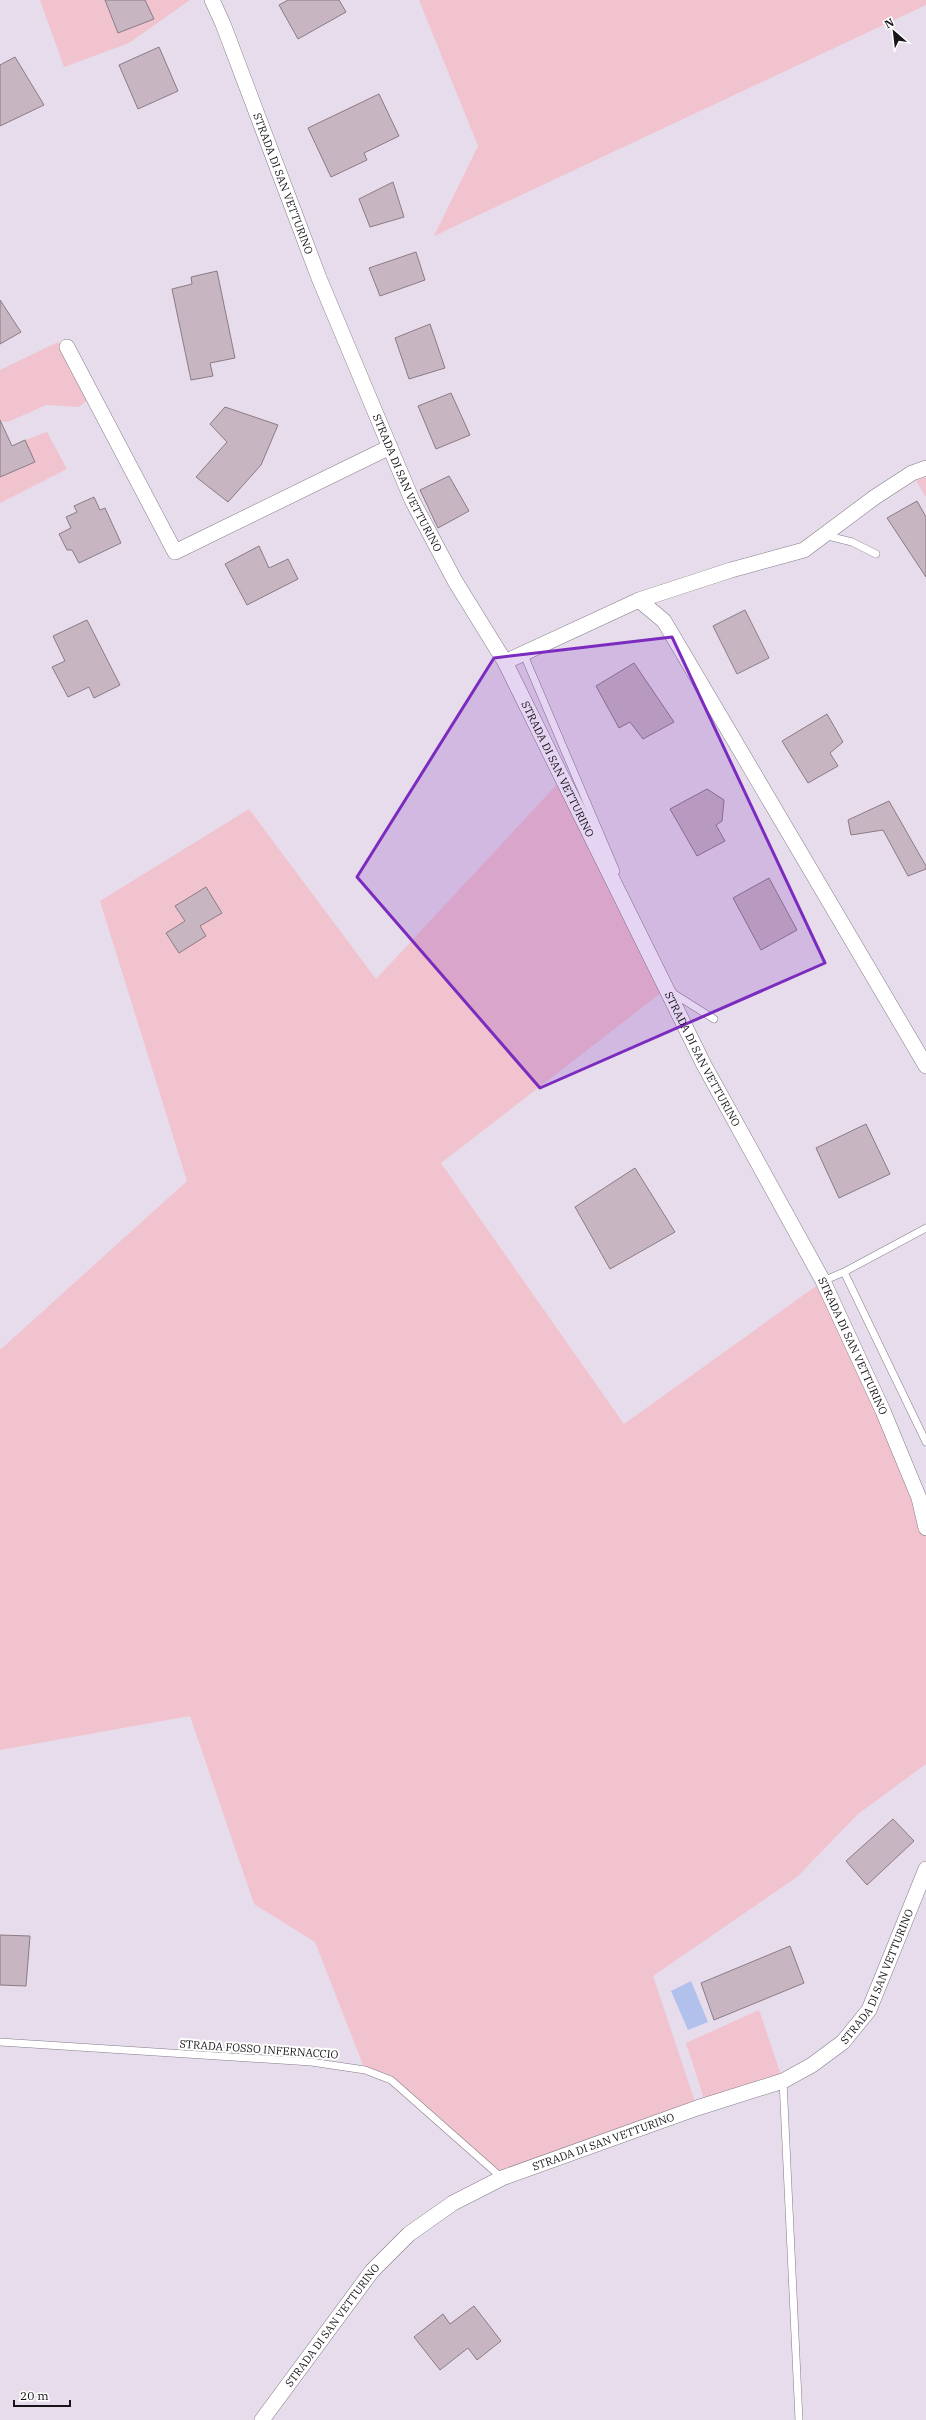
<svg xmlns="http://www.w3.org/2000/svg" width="926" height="2420" font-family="'IBM Plex Serif',serif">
	<rect width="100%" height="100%" fill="#e7dceb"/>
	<!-- green -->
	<path fill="#f1c3ce" d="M40,0H190L129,43L64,67Z
		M419,0H926V5L434,236L478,146Z
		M58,342L89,399L79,407L46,405L8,422L0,421V370Z
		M47,432L67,469L0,503V477L35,462L25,440Z
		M926,477V497L916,481Z
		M562,779L666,989L441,1163L624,1424L823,1281L926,1528V1764L858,1814L797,1877L653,1976L697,2108L502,2178L391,2080L365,2070L315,1942L254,1904L190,1716L0,1750V1350L187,1181L100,901L249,809L376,979Z
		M759,2010L783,2081L706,2105L686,2043Z"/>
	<!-- water -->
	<path fill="#b1c1ec" d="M691,1981L708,2022L688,2030L671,1991Z"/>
	<!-- building -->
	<path fill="#c7b6c1" stroke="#8b7b85" d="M105,0H145L154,19L118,33Z
		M288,0H339L346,12L298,39L279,5Z
		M159,47L178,91L138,109L119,65Z
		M15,57L44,105L0,126V65Z
		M379,94L399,136L364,153L367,160L331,177L308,128Z
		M393,182L404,217L370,227L359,199Z
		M416,252L425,280L380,296L369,268Z
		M217,271L235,358L210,363L213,376L191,380L172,289L192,284L191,277Z
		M0,300L21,332L0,344Z
		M430,324L445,368L409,379L395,338Z
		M451,393L470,435L436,449L418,406Z
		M225,407L278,425L261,465L228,502L196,477L227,442L210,424Z
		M0,420L12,446L25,440L35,462L0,477Z
		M449,476L469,511L438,528L420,490Z
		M94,497L100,510L105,508L121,543L79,563L72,550H67L59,534L71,528L66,517L77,512L74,506Z
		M917,501L926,517V577L887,518Z
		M259,546L269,568L288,559L298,579L247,605L225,564Z
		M745,610L769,658L737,674L713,626Z
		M87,620L120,685L94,698L89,687L68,697L52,667L65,661L53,636Z
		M634,663L674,722L643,739L630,722L619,728L596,686Z
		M827,714L843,742L830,753L838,766L808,783L782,741Z
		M707,789L724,800L722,821L716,825L725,841L697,856L670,809Z
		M889,801L926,866V869L908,876L883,830L851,835L848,820Z
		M769,878L797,930L761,950L733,898Z
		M206,887L222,913L200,926L206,936L179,953L166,933L185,921L175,906Z
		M866,1124L890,1174L839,1198L816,1148Z
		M635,1168L675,1232L610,1269L575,1207Z
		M893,1819L914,1841L867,1885L846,1861Z
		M0,1935L30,1936L26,1986L0,1985Z
		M790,1946L804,1983L714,2020L701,1983Z
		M474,2306L501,2341L477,2360L468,2348L440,2370L414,2337L443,2314L450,2324Z"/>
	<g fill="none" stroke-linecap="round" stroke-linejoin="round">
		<!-- service casing -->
		<g stroke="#857b89" stroke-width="8">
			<path id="service" d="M824,535L852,542L876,554
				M524,655L616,871
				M671,992L714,1019
				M844,1272L926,1228
				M823,1281L844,1272L926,1442
				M0,2042L311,2062L365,2070L391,2080L502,2178
				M783,2081L799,2420"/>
		</g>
		<!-- minor casing -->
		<g stroke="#857b89" stroke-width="16">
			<g id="minor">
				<path id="s1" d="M212,0L223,24L319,278L412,500L455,581L505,662L704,1065L823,1281L883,1411L919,1498L926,1528"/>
				<path d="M67,347L175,552L390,447"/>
				<path d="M639,600L731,570L804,550L875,497L912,473L926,468"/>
				<path d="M505,662L639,600L664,621L926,1066"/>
				<path id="s2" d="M262,2420L372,2271L409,2234L453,2203L502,2178L697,2108L783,2081L812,2065L843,2042L869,2010L926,1869"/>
			</g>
		</g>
		<!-- service -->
		<use href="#service" stroke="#fff" stroke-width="7"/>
		<!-- minor -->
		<use href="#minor" stroke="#fff" stroke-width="15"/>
	</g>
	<!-- marked area -->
	<path fill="#7b2cbf" fill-opacity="0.2" stroke="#7b2cbf" stroke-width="3" stroke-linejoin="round" d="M672,637L825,963L540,1088L357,877L494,658Z"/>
	<g text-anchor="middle" stroke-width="4" stroke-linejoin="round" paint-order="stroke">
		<!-- street labels -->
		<g font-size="11" fill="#18141a" stroke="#fff">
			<text dy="4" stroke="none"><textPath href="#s1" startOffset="197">STRADA DI SAN VETTURINO</textPath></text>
			<text dy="4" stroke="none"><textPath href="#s1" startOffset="521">STRADA DI SAN VETTURINO</textPath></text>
			<text dy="4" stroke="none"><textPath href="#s1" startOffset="845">STRADA DI SAN VETTURINO</textPath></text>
			<text dy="4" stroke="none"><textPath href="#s1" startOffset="1169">STRADA DI SAN VETTURINO</textPath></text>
			<text dy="4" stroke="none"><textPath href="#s1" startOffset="1493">STRADA DI SAN VETTURINO</textPath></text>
			<text dy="4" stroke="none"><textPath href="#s2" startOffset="790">STRADA DI SAN VETTURINO</textPath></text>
			<text transform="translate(259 2049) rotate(4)" y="4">STRADA FOSSO INFERNACCIO</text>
			<text dy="4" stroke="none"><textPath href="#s2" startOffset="454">STRADA DI SAN VETTURINO</textPath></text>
			<text dy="4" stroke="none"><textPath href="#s2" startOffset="118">STRADA DI SAN VETTURINO</textPath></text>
		</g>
	</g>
	<!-- north arrow -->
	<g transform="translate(894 32) rotate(332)" stroke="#ffffff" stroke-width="3" paint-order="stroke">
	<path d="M0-3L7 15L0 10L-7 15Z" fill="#18141a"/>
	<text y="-6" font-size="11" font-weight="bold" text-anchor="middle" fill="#18141a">N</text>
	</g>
	<!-- scale -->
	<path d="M14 2400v6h56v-6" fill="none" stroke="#18141a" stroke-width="2"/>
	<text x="20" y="2400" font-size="12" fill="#18141a" stroke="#ffffff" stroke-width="3" paint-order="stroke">20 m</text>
</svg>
